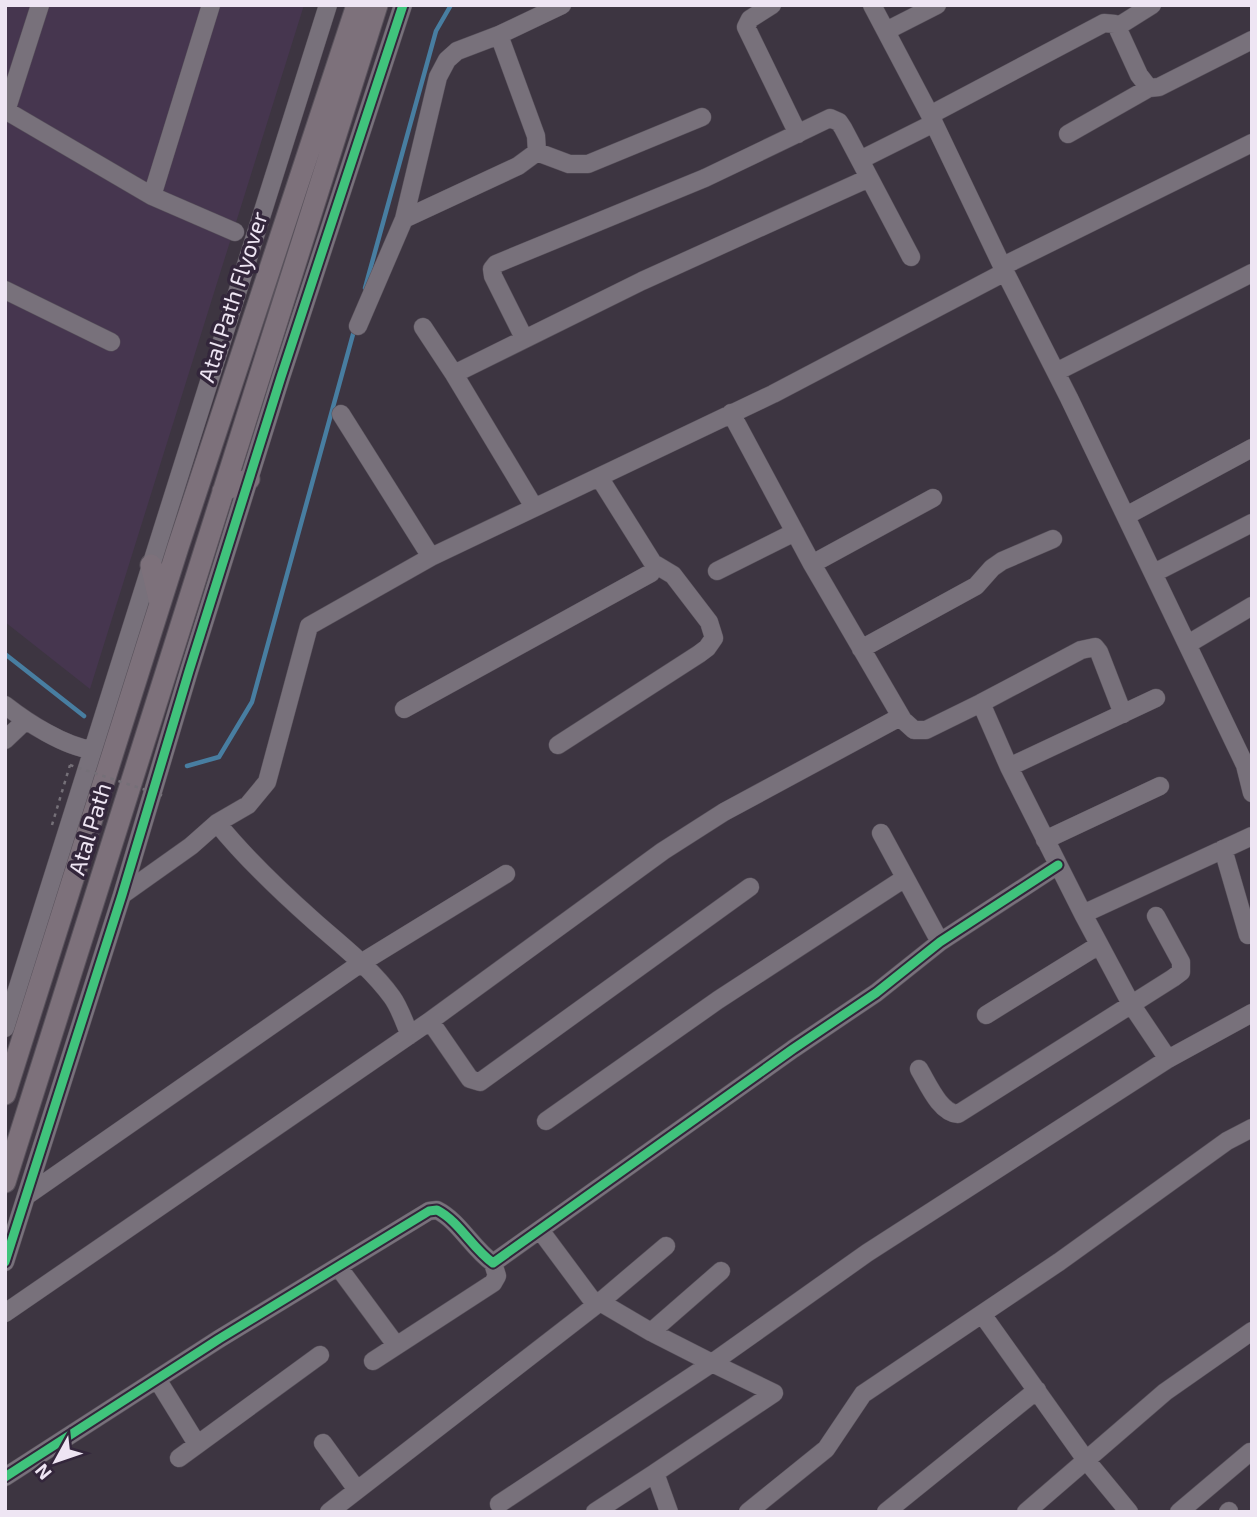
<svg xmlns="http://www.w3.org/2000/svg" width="1257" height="1517" font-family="'Exo 2',sans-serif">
	<rect width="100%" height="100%" fill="#3d3541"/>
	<!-- built -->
	<path fill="#46364f" d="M5,5H304L90,689L5,622Z"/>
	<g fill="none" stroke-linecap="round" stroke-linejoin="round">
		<!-- stream -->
		<path stroke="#487ea1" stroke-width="4.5" d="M365,288L436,31L451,5
			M5,654L84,716
			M187,766L219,757L252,702L355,327"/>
		<!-- minor casing -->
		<g stroke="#59525c" stroke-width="19">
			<path id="minor" d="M772,5L750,19L746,27L798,134
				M872,5L930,115L1005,272L1069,398L1245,765L1252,793
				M1117,27L1152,5
				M886,31L937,5
				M5,110L152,196L235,232
				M6,111L40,5
				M930,115L1104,23L1115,24L1117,27L1139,75L1149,88L1159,87L1252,40
				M1068,134L1149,88
				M537,152L569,164H588L702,117
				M860,160L934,123
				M152,196L211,5
				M404,219L518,166L537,152L536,136L499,35
				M1003,266L1252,143
				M5,290L111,342
				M358,326L404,219L438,77L447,60L457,51L499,35L562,5
				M423,327L454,374L534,507
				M524,338L493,276L492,269L496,264L705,178L830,118L839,122L843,128L911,257
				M1056,372L1252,273
				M454,374L642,281L869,178
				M731,413L812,564L903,720L914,730H926L981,703L1009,767L1083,914
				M341,414L431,557
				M1126,516L1252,448
				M812,564L933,498
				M717,571L795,532
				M1154,573L1252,523
				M1188,644L1252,606
				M861,649L976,586L992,568L1002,561L1053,539
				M981,703L1081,650L1095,647L1099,652L1123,714
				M5,705C28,723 64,746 92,750
				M404,709L651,573L654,567L653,563L599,477
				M5,740L25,721
				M558,745L699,654L707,648L714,638L709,622L673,575L653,563
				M1009,767L1156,698
				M217,823C247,860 280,891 315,922C341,945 371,968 392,997C400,1008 404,1022 410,1035
				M881,833L940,942
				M1045,840L1160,786
				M1223,849L1248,935
				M122,895L191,846L217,823L248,805L267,782L309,626L431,557L773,394L1005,272
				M986,1015L1099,945
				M430,1021L470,1079L480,1082L750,887
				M5,1028L328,5
				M1168,1059L1131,1004L1083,914L1252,836
				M919,1069C928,1084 940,1113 958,1114L1173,978L1181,972V962L1156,916
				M546,1121L718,1000L905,878
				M29,1194L361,963L506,874
				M540,1230L595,1304
				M5,1262L122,895L189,671L281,377L403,5
				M339,1268L396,1345
				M600,1302L666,1246
				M5,1313L430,1021L663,851L724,812L900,717
				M982,1314L1086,1460L1129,1512
				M651,1332L721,1271
				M373,1361L493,1283L497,1276L493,1263
				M157,1379L197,1444
				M323,1443L357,1490
				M179,1458L320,1355
				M5,1477L219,1339L429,1211L437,1210C459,1221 472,1248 493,1263L793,1049L876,993L940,942L1058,865
				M329,1512L600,1302L651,1332L712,1363L499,1504
				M595,1512L655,1473
				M669,1512L655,1473L774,1393L712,1363L867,1253L1168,1059L1252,1013
				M748,1512L826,1449L863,1394L1059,1262L1227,1141L1252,1128
				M886,1512L1037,1390
				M1026,1512L1165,1392L1252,1331
				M1179,1512L1250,1452
				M1228,1512L1229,1511"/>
		</g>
		<!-- major casing -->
		<g stroke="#59525c" stroke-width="23">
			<path id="major" d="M223,491L249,479
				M151,565L160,603
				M5,1094L178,547L357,5
				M5,1182L377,5"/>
		</g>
		<!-- path -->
		<path stroke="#757078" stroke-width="2.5" stroke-dasharray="3.5 5" stroke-linecap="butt" d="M52,825L70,765"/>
		<!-- minor -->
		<use href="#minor" stroke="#78717b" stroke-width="18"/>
		<!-- major -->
		<use href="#major" stroke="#7d717b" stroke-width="21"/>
		<!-- path-bridge -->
		<path stroke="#757078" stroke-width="2.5" stroke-dasharray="3.5 5" stroke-linecap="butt" d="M70,765L164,796"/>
		<!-- cycleway casing -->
		<g stroke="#33263b" stroke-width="13">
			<path id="cycleway" d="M5,1262L122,895L189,671L281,377L403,5
				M5,1477L219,1339L429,1211L437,1210C459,1221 472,1248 493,1263L793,1049L876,993L940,942L1058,865"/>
		</g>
		<!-- cycleway -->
		<use href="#cycleway" stroke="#40c37c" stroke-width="9"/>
	</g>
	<g text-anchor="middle" stroke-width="7" stroke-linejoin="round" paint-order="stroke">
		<!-- street labels -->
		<g font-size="23" fill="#eee5f3" stroke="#33263b">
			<text transform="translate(233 297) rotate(-72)" y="8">Atal Path Flyover</text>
			<text transform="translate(90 829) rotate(-73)" y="8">Atal Path</text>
		</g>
	</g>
	<!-- border -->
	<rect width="1257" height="1517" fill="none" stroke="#eee5f3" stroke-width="14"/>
	<!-- north arrow -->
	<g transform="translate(56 1461) rotate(230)" stroke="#33263b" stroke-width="5" paint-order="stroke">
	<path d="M0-5L12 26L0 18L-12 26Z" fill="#eee5f3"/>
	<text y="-10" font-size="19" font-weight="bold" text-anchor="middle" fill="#eee5f3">N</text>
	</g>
</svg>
